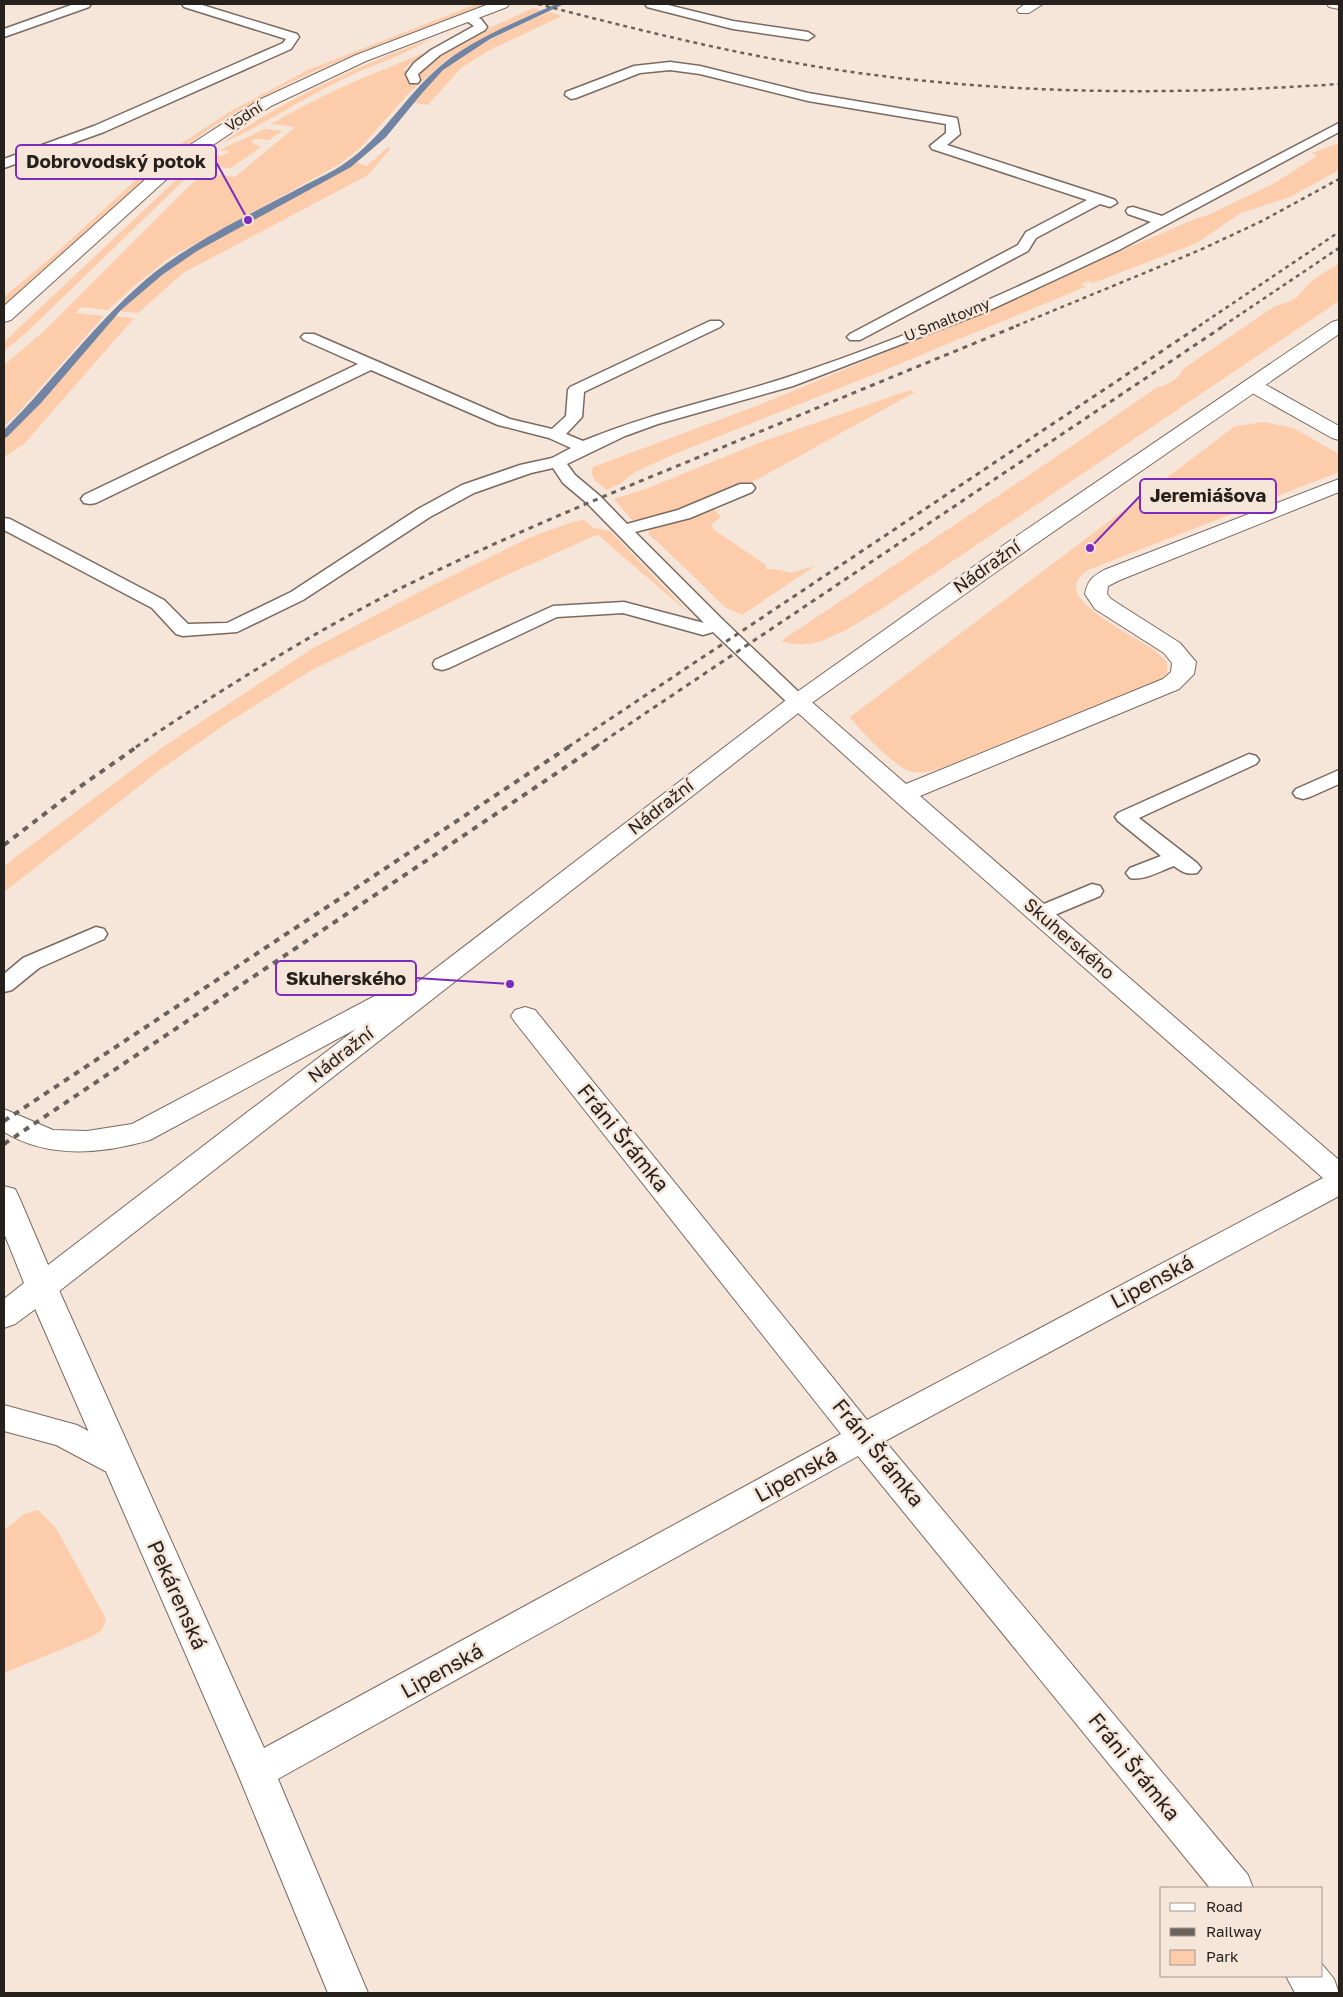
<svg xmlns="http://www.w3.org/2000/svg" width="1343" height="1997" font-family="'Golos Text',sans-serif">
	<rect width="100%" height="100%" fill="#f6e5d9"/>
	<!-- green -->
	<path fill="#fcccab" d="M487,4C391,41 290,73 205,132C132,183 72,250 4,305V297L54,255L162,156L231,111L308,70L474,5Z
		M533,8L541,10L485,37L446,60L411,91L361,147L340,164L169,258L133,287L108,310L81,307L76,313L104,316L17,414L4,426V365L43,332L187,188L205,173L235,177L295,127L271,124C320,95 371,74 424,53L402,70L423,71C453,42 496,26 533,8Z
		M549,12L562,16L488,51L461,68L428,105L413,103C421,92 430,81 441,71C472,45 512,29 549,12Z
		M432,38C405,55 374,64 345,78C303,98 264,125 222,143C287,98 358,66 432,38Z
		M264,129L282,131L269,140L256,139L251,140L254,144L261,147L231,168L209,166L210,161L215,154L220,156L230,152L224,150L218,152C230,143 250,137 264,129Z
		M1339,143V170L1292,196L1239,214L1197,243L1093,283L1088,281L1081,284L1085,287L875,374L677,453L635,472L621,483L607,490L595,481L591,472L593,467L759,405L896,348L1195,219L1208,215L1273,184L1317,156L1312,153Z
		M388,147L391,148L368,175L183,273L138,313L119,311L162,274L197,250L356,162L367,166Z
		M195,162L192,172L187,177L26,333L4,351V342Z
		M1339,263V301L883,608L841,633H838C819,644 803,648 781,641L1047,463L1156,388C1167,385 1178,380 1183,369L1275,306C1298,300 1294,299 1310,283C1318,275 1330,270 1339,263Z
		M114,316L134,318L24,444L4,457V438L51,390Z
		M910,390L915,392C881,411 846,430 812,449C761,478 691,518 632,520L614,499L648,488L764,441Z
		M1264,422L1293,428L1339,454V472L1088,570C1082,575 1075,579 1076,588C1077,608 1136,638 1153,649C1158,653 1162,658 1167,662V673L1159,681L939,769C930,771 921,774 912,772C897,769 859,730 850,717L1235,426Z
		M712,507L721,517L712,524L713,529L766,565V569L780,570L790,573L815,566L742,615L725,607L660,544L649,535V530Z
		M584,520L594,528L610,531L691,615L598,535L592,537L500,578L310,671L227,723L161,769L4,892V867L14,858L163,747L310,650L427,588L531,537L572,522Z
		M38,1510L56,1528L106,1619L102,1630L91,1637L4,1673V1530L24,1514Z"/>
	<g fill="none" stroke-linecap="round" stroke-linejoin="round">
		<!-- stream -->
		<path fill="#7184a3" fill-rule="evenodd" d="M556,4H564L490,39L443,70L423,92L386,137L351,167L197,251L162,275L121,310L41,403L7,437L4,438V430C55,379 98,318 155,272C200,237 255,212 305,185C318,178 333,172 345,163C382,138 404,98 437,69C468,41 518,21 556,4Z"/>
		<!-- lane casing -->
		<g stroke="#796a60" stroke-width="3">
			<path id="lane" d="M74,4H91L89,7L4,37V29Z
				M182,4H199L297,34L299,37L291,49L104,132L4,168V159L94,126L283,43L286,39L184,7Z
				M645,4H664L733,21L808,32L814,36L808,40L733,29L647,7Z
				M467,13L481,19L487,27L485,30L440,55L418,74L420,80L418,83H410L406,74L414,63L431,50L474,26L461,17Z
				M670,62L700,66L808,93L957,118L960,134L947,145L1104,196L1115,200L1117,203L1110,207L1100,204L1036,238L1028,251L860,340H850L847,337L850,334L1018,245L1026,232L1087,200L932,149L930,146L946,133V124L808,101L700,74L670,70L640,73L576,98L571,99L565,95L566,92L634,66Z
				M1339,123V132L1119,250L990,310L793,386L658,424L625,436L567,464L575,475L600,496L627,524L678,510L740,484H752L755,488L752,492L690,518L635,532L724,621L805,698L808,702L805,706L798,708L791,706L713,632L703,635L623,613L557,617L449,668L442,670L435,668L433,664L435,660L553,606L624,602L704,623L588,504L563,483L553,468L531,473L474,493L430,517L303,600L237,632L183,636L176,634L152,608L4,530V518L10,519L164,600L188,624L227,623L291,592L418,509L462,485L520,465L552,458L571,448L549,438L498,425L371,370L96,503L90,504L84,503L81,499L84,495L358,364L304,340L301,337L304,334H314L510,419L552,429L566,416L568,390L570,387L710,321H720L723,324L720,327L584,392L582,417L566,434L583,441C648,414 715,400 782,379C908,338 1033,283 1151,222L1128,214L1126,211L1128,208L1133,207L1162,216Z
				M1249,754L1256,756L1259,760L1256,764L1139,818L1197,863L1201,868L1197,873C1187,875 1182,872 1174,866C1160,871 1144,881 1130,878L1126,873L1130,868L1161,856L1118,821L1115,817L1118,813Z
				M1339,770V784L1310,797L1303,799L1296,797L1293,793L1296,789Z
				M1092,884L1100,886L1103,891L1100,896L1040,921L1032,919L1029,914L1032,909Z
				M96,927L104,929L107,934L104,939L39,968L12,990L4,992V974L23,958Z"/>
		</g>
		<!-- street casing -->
		<g stroke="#796a60" stroke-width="2">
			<path id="street" d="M1025,4H1043L1029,13H1019L1017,10Z
				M1252,379L1259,381L1339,426V440L1332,438L1245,389L1242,385L1245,381Z
				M1339,479V492L1120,580L1108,586L1107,594L1111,599L1180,643L1196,662L1194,674L1179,689L920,796L1339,1160V1196L885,1441L1248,1875L1253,1888H1210L858,1456L278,1779L368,1993H328L237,1772L26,1288L31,1280L42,1276L53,1280L58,1288L264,1748L841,1434L515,1022L511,1016L515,1010L525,1007L535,1010L867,1420L1323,1178L893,799L786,702L790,697L798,695L806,697L906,784L1163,679L1171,672L1172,663L1164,653L1095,609L1085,594C1088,580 1092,577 1104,570Z
				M1322,1964L1334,1979L1339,1993H1295L1286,1976H1322Z"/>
		</g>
		<!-- secondary casing -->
		<g stroke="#796a60" stroke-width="2">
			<path id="secondary" d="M489,4H509L507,7L366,61L271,106L179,168L11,320L4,322V306L167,160L259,100L356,55Z
				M1327,4H1339V9L1329,7Z
				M1339,320V334L1027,550L806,707L53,1296L15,1324L4,1328V1299L24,1283L4,1233V1186L15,1189L19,1197L48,1265L356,1029L150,1140C102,1154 48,1159 4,1132V1109L53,1130L87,1131L132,1124L386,990L396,987L406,991L790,697L1011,540L1332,322Z
				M4,1405L77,1425L129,1453L134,1462L129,1471L117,1475L105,1471L56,1445L4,1431Z"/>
		</g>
		<!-- lane -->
		<use href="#lane" fill="#fff" fill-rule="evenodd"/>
		<!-- street -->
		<use href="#street" fill="#fff" fill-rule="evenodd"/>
		<!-- secondary -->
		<use href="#secondary" fill="#fff" fill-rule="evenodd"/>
		<!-- rail-far2 -->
		<path stroke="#6c625c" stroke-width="2.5" stroke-dasharray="4 4" stroke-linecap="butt" d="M538,4C642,31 746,57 852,72C1014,95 1176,95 1339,84
			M1016,326L1200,250L1262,221L1339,179
			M1199,326L1339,232
			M1223,326L1339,248"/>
		<!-- rail-far1 -->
		<path stroke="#6c625c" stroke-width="3" stroke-dasharray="5 5" stroke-linecap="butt" d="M136,747C219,691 304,638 393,592C495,541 599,498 704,455C809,411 914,368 1019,325
			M568,747L1201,325
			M595,747L1225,325"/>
		<!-- rail -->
		<path stroke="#6c625c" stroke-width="4" stroke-dasharray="6 6" stroke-linecap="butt" d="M4,845L81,786L138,746
			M4,1121L570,746
			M4,1144L597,746"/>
	</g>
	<g text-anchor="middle" stroke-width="5" stroke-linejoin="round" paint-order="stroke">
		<!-- far-street labels -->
		<g font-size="15" fill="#27211d" stroke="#f6e5d9">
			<text transform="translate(244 117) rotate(-33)" y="5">Vodní</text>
			<text transform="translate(947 320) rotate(-22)" y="5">U Smaltovny</text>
		</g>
		<!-- street labels -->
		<g font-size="18" fill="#27211d" stroke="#f6e5d9">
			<text transform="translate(987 567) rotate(-35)" y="6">Nádražní</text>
			<text transform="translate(661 807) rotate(-38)" y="6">Nádražní</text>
			<text transform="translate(1069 939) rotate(41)" y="6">Skuherského</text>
			<text transform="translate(341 1055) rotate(-38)" y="6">Nádražní</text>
		</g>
		<!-- near-street labels -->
		<g font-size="21" fill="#27211d" stroke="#f6e5d9">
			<text transform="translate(623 1138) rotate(51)" y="7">Fráni Šrámka</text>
			<text transform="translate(1152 1282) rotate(-28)" y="7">Lipenská</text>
			<text transform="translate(878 1453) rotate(51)" y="7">Fráni Šrámka</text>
			<text transform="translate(796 1475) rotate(-29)" y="7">Lipenská</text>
			<text transform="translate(177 1595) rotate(66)" y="7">Pekárenská</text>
			<text transform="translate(442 1671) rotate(-29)" y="7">Lipenská</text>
			<text transform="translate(1134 1767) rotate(51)" y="7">Fráni Šrámka</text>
		</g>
	</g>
	<!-- callouts -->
	<path fill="none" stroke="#7b2cbf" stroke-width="2" d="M248 220L216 162M1090 548L1140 496M510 984L416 978"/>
	<g fill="#7b2cbf" stroke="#f6e5d9" stroke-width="2">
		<circle cx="248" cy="220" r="5"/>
		<circle cx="1090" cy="548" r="5"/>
		<circle cx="510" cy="984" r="5"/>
	</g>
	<g fill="#f6e5d9" stroke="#7b2cbf" stroke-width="2">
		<rect x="16" y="145" width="200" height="34" rx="5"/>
		<rect x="1140" y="479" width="136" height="34" rx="5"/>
		<rect x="276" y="961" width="140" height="34" rx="5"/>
	</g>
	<g font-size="19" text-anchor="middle" font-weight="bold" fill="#27211d">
		<text x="116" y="168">Dobrovodský potok</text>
		<text x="1208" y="502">Jeremiášova</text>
		<text x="346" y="985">Skuherského</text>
	</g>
	<!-- border -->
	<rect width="1343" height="1997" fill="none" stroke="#27211d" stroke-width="10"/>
	<!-- legend -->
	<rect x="1160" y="1887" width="162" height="90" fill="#f6e5d9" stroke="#a3978e"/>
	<rect x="1170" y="1903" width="25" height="8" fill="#ffffff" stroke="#a3978e"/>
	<text x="1206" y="1912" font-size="15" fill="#27211d">Road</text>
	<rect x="1170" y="1928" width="25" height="8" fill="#6c625c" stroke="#a3978e"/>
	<text x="1206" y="1937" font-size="15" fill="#27211d">Railway</text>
	<rect x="1170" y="1950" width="25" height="15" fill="#fcccab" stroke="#a3978e"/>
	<text x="1206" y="1962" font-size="15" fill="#27211d">Park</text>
</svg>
